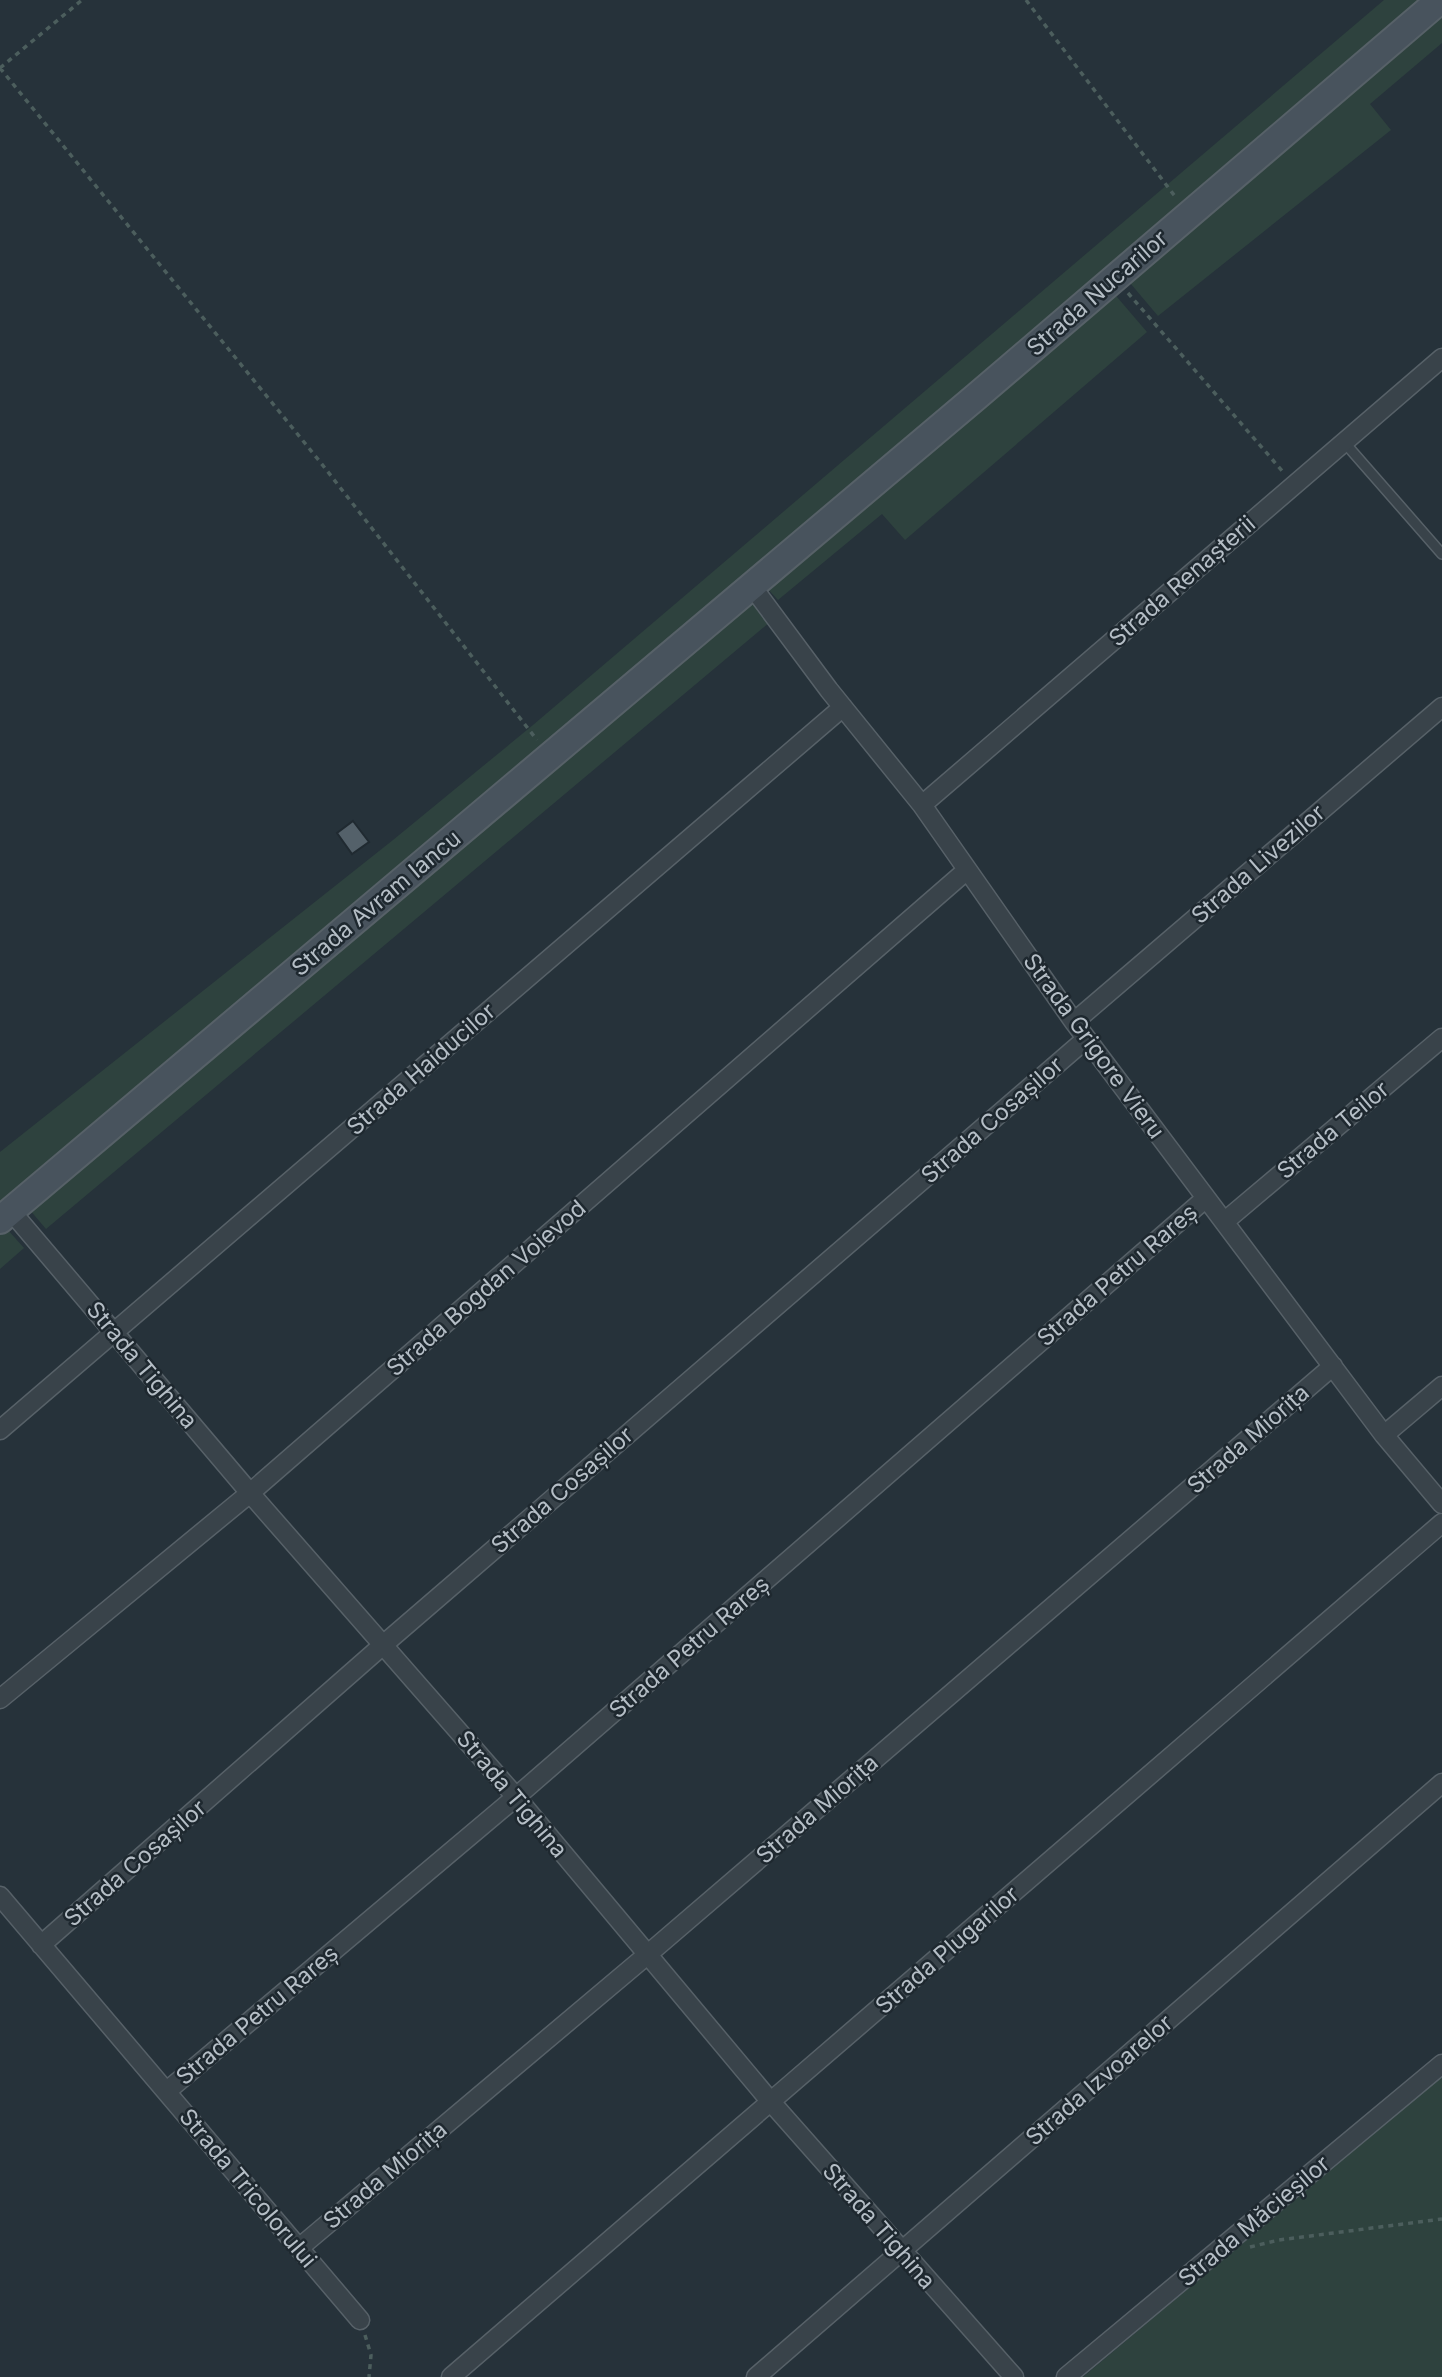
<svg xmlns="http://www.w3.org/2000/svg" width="1442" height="2377" font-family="Inter,sans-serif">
	<rect width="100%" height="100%" fill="#26323a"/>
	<!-- green -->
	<path fill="#2e423e" d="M1384,0H1425L0,1209V1152L393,840L533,725Z
		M1442,9V43L1370,104L1391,130L1158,316L1125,277Z
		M1111,290L1147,332L905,540L882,514L778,600L765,586Z
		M752,598L770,622L46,1229L29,1209Z
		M7,1229L24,1248L0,1269V1235Z
		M1442,2075V2377H1083Z"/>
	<!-- building -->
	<path fill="#54616a" stroke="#202a31" stroke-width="2" d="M353,821L369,842L352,854L337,833Z"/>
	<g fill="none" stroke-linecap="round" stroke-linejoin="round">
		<!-- lane casing -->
		<g stroke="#576168" stroke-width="12">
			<path id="lane" d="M1344,442L1442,554"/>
		</g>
		<!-- street casing -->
		<g stroke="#576168" stroke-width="21">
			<path id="street" d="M751,585L829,690L922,805L1074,1022L1384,1435L1442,1504
				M922,805L1442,358
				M1074,1022L1442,707
				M11,1211L250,1493L516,1797L771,2102L1014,2377
				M1224,1222L1442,1038
				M0,1430L843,707
				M1384,1435L1442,1386
				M0,1699L250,1493L967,870
				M0,1896L360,2320
				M41,1945L383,1645L1086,1039
				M167,2091L516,1797L1206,1198
				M299,2248L647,1955L1333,1366
				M451,2377L1442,1523
				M756,2377L1442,1783
				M1066,2377L1442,2064"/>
		</g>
		<!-- secondary casing -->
		<g stroke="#576168" stroke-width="30">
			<path id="secondary" d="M0,1220L977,396L1440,0"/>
		</g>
		<!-- path -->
		<path stroke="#4c5e5d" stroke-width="3.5" stroke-dasharray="5 5" stroke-linecap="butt" d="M1026,0L1177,199
			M0,68L321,463L537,740
			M0,68L82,0
			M1128,293L1284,473
			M1250,2247L1279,2240L1442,2219
			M365,2335L371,2355L369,2377"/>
		<!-- lane -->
		<use href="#lane" stroke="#39434a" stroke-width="9"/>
		<!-- street -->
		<use href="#street" stroke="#39434a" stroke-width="18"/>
		<!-- secondary -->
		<use href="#secondary" stroke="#48535d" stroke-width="26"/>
	</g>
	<g text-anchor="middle" stroke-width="5" stroke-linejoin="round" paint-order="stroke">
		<!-- street labels -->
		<g font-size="23" fill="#b5bec6" stroke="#1e282f">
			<text transform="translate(1097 293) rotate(-41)" y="8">Strada Nucarilor</text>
			<text transform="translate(1182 581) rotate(-41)" y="8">Strada Renașterii</text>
			<text transform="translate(1258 864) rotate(-41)" y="8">Strada Livezilor</text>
			<text transform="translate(376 903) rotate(-40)" y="8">Strada Avram Iancu</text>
			<text transform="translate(1094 1046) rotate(54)" y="8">Strada Grigore Vieru</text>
			<text transform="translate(421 1069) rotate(-41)" y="8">Strada Haiducilor</text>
			<text transform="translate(992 1120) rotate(-41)" y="8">Strada Cosașilor</text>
			<text transform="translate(1333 1130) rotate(-40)" y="8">Strada Teilor</text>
			<text transform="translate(1117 1275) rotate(-41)" y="8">Strada Petru Rareș</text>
			<text transform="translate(486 1288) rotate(-41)" y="8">Strada Bogdan Voievod</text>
			<text transform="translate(142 1365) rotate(50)" y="8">Strada Tighina</text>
			<text transform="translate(1248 1439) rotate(-41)" y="8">Strada Miorița</text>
			<text transform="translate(562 1490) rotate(-41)" y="8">Strada Cosașilor</text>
			<text transform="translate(689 1647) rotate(-41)" y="8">Strada Petru Rareș</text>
			<text transform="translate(512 1794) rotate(50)" y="8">Strada Tighina</text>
			<text transform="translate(817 1809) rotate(-41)" y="8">Strada Miorița</text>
			<text transform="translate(135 1863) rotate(-41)" y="8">Strada Cosașilor</text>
			<text transform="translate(947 1950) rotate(-41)" y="8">Strada Plugarilor</text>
			<text transform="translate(257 2015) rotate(-40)" y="8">Strada Petru Rareș</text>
			<text transform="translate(1099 2080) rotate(-41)" y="8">Strada Izvoarelor</text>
			<text transform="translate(385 2175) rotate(-40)" y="8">Strada Miorița</text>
			<text transform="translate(248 2188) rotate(50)" y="8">Strada Tricolorului</text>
			<text transform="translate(1254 2221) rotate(-40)" y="8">Strada Măcieșilor</text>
			<text transform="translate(879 2226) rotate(49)" y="8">Strada Tighina</text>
		</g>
	</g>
</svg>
